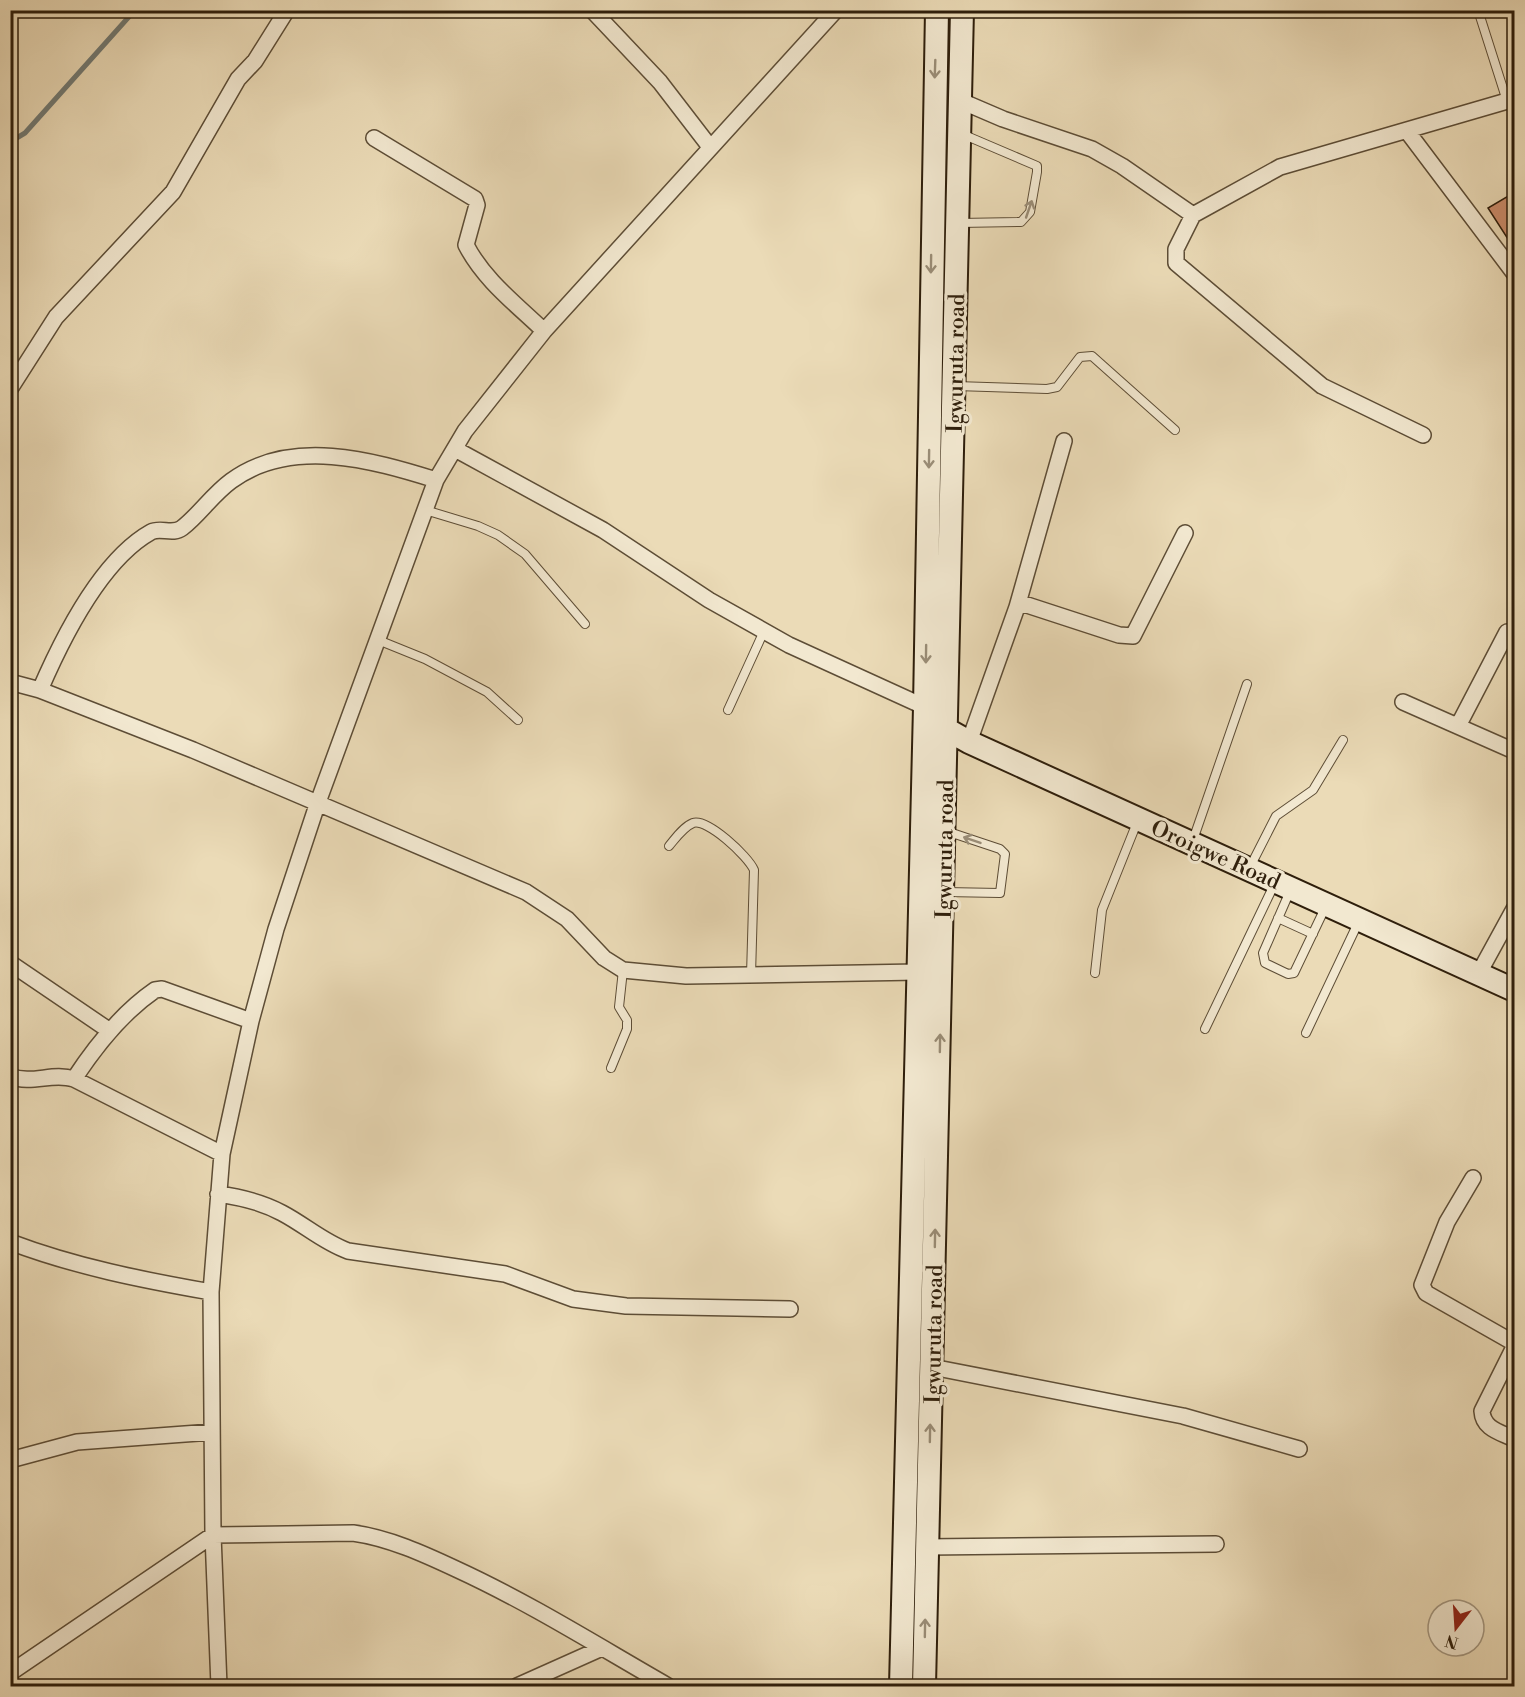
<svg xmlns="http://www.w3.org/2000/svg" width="1525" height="1697" font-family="'Libre Bodoni',serif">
	<rect width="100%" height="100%" fill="#ebdbb7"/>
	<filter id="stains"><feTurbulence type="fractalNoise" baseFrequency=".00333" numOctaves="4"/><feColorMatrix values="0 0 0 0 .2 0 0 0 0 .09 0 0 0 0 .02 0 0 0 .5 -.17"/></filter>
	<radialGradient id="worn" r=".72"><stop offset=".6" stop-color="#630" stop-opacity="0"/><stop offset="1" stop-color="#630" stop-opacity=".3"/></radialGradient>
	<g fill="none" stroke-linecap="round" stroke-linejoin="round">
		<!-- stream -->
		<path stroke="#717a74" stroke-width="5" d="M10,142L25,133L135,10"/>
	</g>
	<!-- building -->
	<path fill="#cd8d6c" stroke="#2e1e0b" stroke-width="1.5" d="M1515,192V250L1488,208Z"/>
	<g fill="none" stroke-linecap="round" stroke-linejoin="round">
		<!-- lane casing -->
		<g stroke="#5d4d36" stroke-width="10">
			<path id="lane" d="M1478,10L1507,101
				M959,223L1021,222L1030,212L1037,172V166L962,134
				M956,386L1047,389L1057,387L1080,357L1092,356L1175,430
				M425,510L478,526L498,535L525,554L585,624
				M378,640L425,659L487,692L518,720
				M728,710L764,631
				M1193,840L1247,684
				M669,846C675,839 683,827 693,823C707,818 748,856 754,870L751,975
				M1250,867L1276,816L1313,790L1343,740
				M1290,891L1263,953L1265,963L1288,974L1294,973L1325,908
				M945,892L1000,893L1005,854L1000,849L946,831
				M1278,918L1313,934
				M1095,973L1102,910L1138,820
				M1205,1029L1274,885
				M1306,1033L1358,923
				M611,1068L627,1029V1020L619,1007L623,970"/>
		</g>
		<!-- street casing -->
		<g stroke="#5d4d36" stroke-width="18">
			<path id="street" d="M592,10L660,82L710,147
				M961,101L1003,119L1092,149L1122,166L1193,215
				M1407,131L1514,273
				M374,138L475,199L477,205L466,245C484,280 516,304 544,331
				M10,389L56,317L173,192L238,79L255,61L287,10
				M1423,435L1322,386L1176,263V249L1193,215L1280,167L1514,99
				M455,449L603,530L709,600L789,645L925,707
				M1017,607L1064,441
				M10,682L40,690L193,750L526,892L567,919L604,958L623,970L686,976L918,972
				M40,690C62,639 101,560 151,532C160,527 173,535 182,528C199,515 212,495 231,481C291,437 372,460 436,480
				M1403,702L1514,751
				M1458,726L1507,632
				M969,742L1017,607L1024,604L1119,635L1133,636L1185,533
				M10,963L110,1031
				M1479,973L1514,909
				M10,1076C32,1085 52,1072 74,1079L222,1154
				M74,1079C95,1047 123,1012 155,990L162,989L251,1021
				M1473,1178L1447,1222L1422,1285L1426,1293L1514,1343
				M218,1194C240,1197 262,1202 282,1213C305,1225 323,1242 348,1251L505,1274L573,1299L626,1306L790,1309
				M10,1242C76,1267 143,1280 211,1292
				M1514,1347L1482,1411C1483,1429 1500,1432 1514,1439
				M932,1367L1183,1416L1299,1449
				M10,1460L77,1442L212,1432
				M927,1547L1216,1544
				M10,1673L213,1535L353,1533C389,1538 424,1554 456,1569C530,1603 598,1646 668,1686
				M219,1686L213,1535L211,1292L222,1154L251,1021L276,929L317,805L436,480L465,431L544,331L836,10
				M517,1686L602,1648"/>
		</g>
		<!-- secondary casing -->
		<g stroke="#2e1e0b" stroke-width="26">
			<path id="secondary" d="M938,720L946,729L969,742L1514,990
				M901,1686L925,707L937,10
				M924,1686L962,10"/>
		</g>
		<!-- lane -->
		<use href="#lane" stroke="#f2e8d0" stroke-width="8"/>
		<!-- street -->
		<use href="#street" stroke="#f2e8d0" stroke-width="15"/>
		<!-- secondary -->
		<use href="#secondary" stroke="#f2e8d0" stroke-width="22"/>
	</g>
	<!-- one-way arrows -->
	<defs><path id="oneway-shaft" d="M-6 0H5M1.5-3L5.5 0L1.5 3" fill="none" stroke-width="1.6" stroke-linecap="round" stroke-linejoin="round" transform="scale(1.5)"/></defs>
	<g stroke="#9a8d77">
		<use href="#oneway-shaft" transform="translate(935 69) rotate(92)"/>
		<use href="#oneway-shaft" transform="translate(1029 209) rotate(-71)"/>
		<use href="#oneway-shaft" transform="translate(931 264) rotate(91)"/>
		<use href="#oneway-shaft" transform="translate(929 459) rotate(91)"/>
		<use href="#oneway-shaft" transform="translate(926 654) rotate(91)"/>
		<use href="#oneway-shaft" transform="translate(972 840) rotate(-161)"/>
		<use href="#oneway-shaft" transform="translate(940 1043) rotate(-89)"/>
		<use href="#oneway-shaft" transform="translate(935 1238) rotate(-89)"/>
		<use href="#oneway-shaft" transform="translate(930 1433) rotate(-89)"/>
		<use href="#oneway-shaft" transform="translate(925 1628) rotate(-89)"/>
	</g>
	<g text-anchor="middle" stroke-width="6" stroke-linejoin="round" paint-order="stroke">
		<!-- street labels -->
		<g font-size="22" fill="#2e1e0b" stroke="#f2e8d0">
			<text transform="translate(955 363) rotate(-89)" y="8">Igwuruta road</text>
			<text transform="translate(944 849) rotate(-89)" y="8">Igwuruta road</text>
			<text transform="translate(1216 854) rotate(24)" y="8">Oroigwe Road</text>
			<text transform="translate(933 1334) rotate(-89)" y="8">Igwuruta road</text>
		</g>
	</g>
	<!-- margin -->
	<rect width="1525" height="1697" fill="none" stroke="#ebdbb7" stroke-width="36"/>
	<rect x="12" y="12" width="1501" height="1673" fill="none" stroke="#2e1e0b" stroke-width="3"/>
	<rect x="18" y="18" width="1489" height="1661" fill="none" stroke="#2e1e0b" stroke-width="1.5"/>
	<!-- north arrow -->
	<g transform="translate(1456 1628) rotate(197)"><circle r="28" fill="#f2e8d0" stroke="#a49781" stroke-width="1.5"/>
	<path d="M0-4.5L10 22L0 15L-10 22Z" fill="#8f2418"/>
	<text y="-9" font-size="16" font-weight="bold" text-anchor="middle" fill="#2e1e0b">N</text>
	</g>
	<rect width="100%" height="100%" filter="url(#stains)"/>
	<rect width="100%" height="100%" fill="url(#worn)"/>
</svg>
